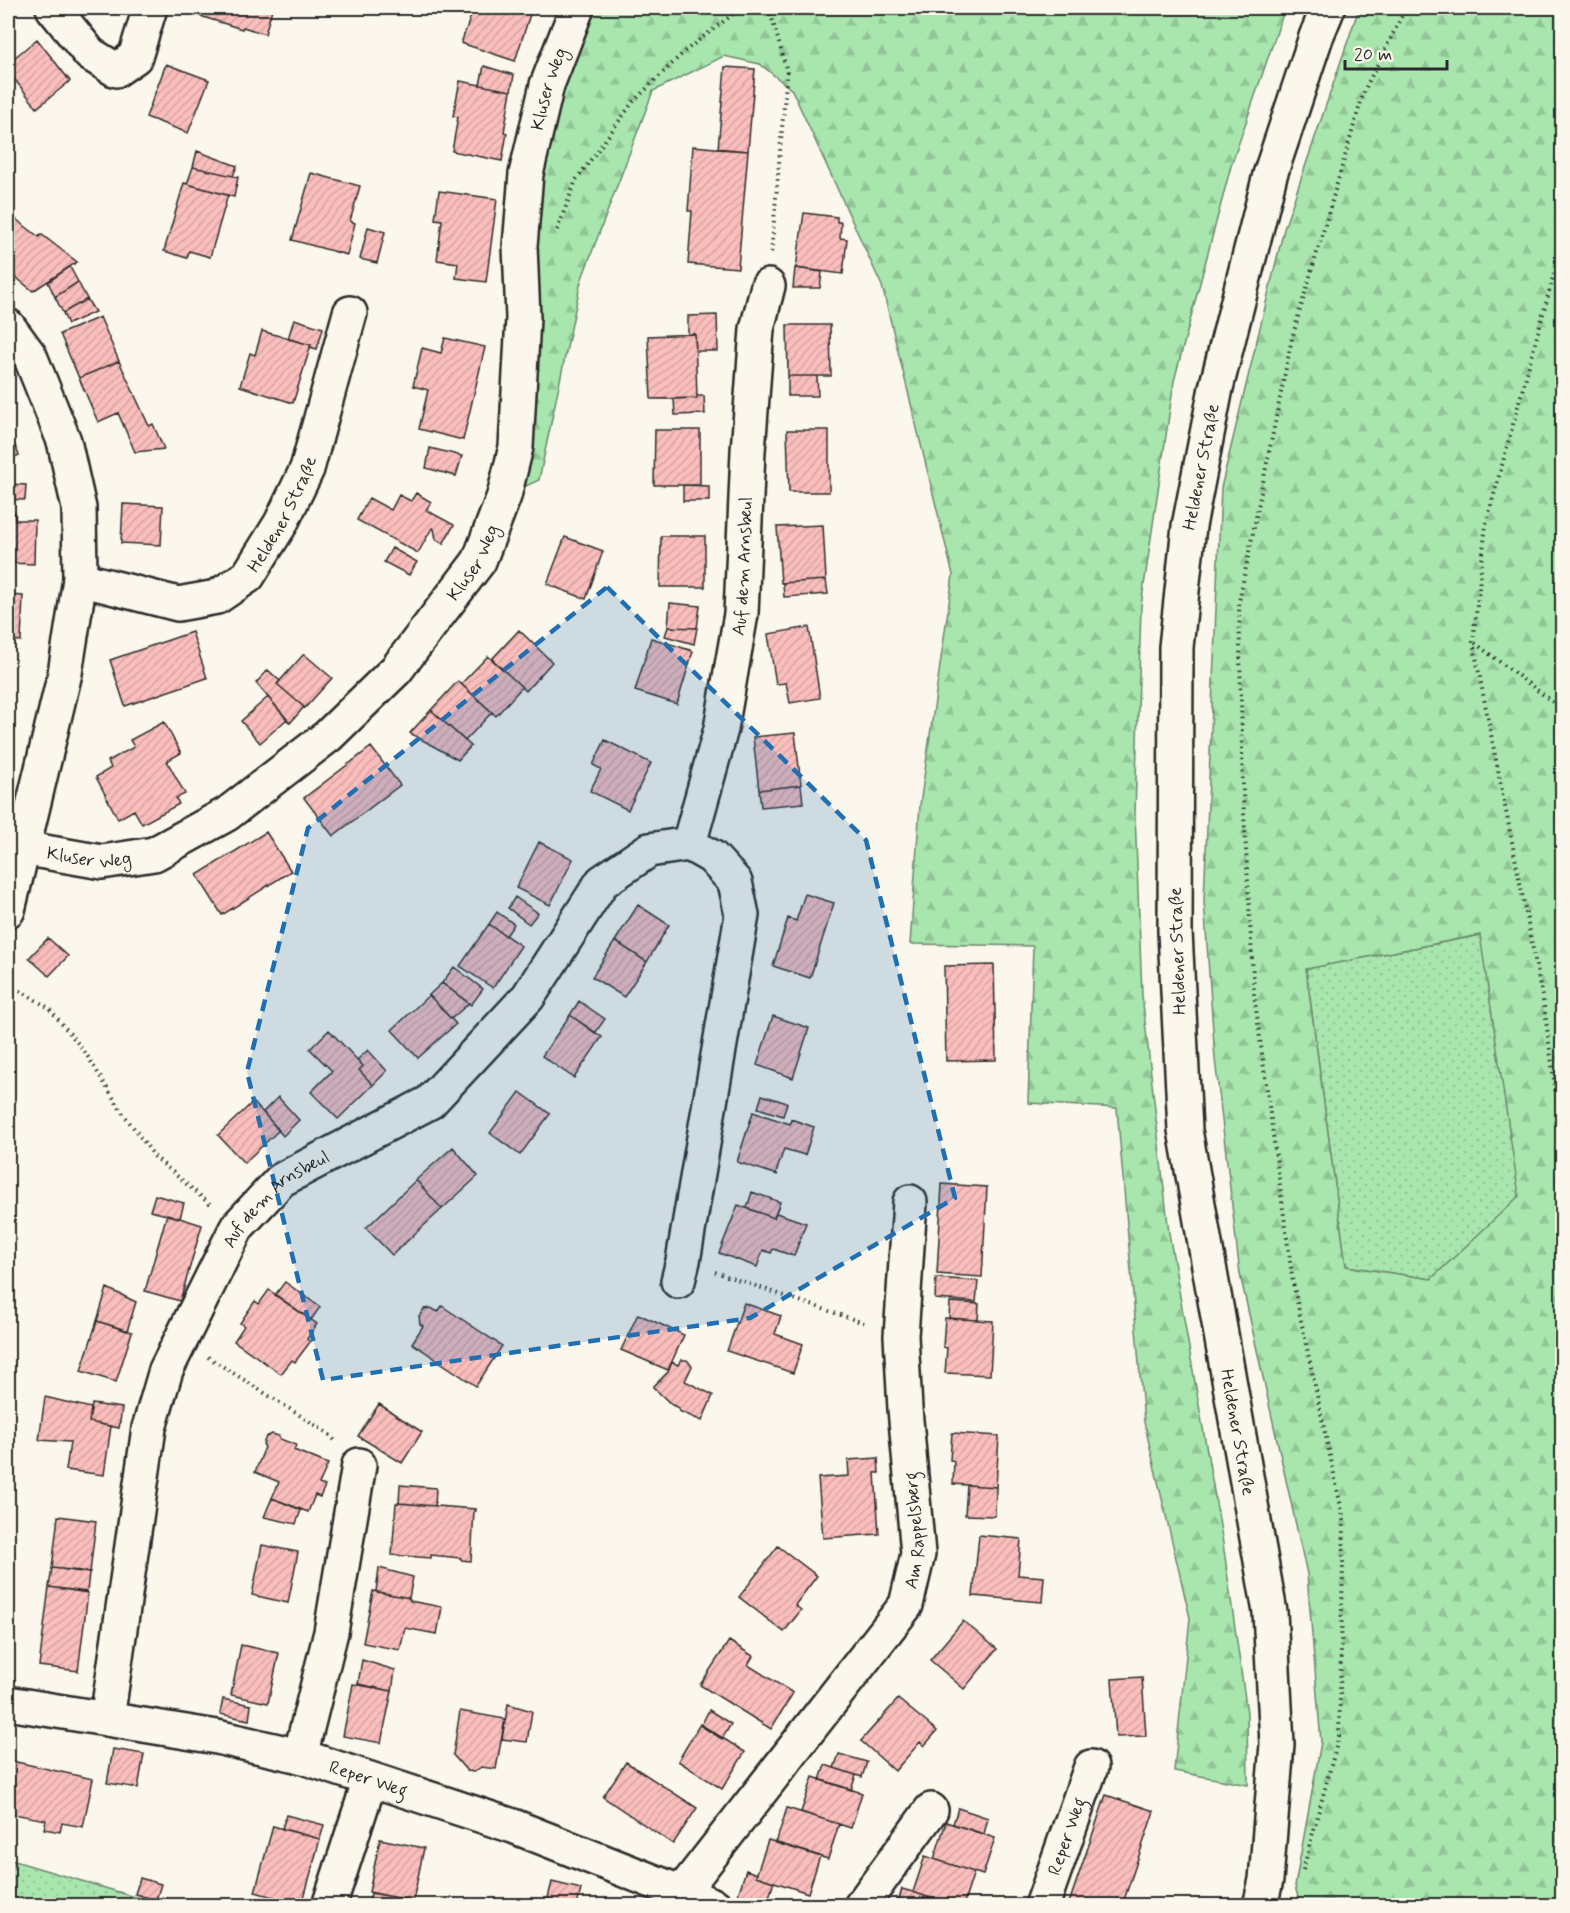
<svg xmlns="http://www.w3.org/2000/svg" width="1570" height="1913" font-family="Mynerve,sans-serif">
	<defs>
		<pattern id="grass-dots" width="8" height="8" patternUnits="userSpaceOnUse" patternTransform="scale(1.5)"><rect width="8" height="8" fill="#a8e6ae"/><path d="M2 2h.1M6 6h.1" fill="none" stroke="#91c596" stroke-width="1.8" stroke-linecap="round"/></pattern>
		<pattern id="forest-firs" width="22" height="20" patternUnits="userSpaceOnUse" patternTransform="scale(1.5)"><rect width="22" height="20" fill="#a8e6ae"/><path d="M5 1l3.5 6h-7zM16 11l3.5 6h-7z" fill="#91c596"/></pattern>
		<pattern id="building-hatch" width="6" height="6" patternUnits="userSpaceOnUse" patternTransform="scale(1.5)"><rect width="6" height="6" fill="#fabebc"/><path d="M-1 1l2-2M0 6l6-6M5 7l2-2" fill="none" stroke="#d6a3a2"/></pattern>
	</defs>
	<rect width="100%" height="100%" fill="#fbf7ec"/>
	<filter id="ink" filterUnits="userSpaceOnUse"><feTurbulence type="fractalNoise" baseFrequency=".0167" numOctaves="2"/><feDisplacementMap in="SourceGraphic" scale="12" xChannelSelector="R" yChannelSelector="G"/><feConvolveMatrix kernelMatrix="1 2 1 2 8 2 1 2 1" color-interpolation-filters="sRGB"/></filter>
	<g filter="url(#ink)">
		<!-- grass -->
		<path fill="url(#grass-dots)" stroke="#6a886c" stroke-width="1.5" d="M1481,935L1520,1196L1431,1279L1346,1266L1306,969Z
			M8,1859L162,1905H8Z"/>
		<!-- forest -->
		<path fill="url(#forest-firs)" stroke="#6a886c" stroke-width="1.5" fill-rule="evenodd" d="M577,8H1285L1231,166L1174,381L1141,606L1135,814L1142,995L1169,1233L1223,1543L1247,1713L1248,1785L1174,1771L1190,1618L1144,1422L1117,1108L1028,1103L1033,946L910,944L920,805L953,575L882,286L792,90L760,64L724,56L653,91L581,281L539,480L504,496L520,246Z
			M1359,8H1562V1905H1300L1295,1886L1321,1742L1307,1574L1240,1274L1215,1059L1204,901L1221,488L1284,229ZM1480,935L1519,1196L1431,1279L1346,1266L1306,969Z"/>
		<!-- building -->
		<path fill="url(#building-hatch)" stroke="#2b2b2b" stroke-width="1.5" d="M189,8H266L272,9L265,34L243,27L242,29L187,12Z
			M474,8H532L515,61L461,43Z
			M37,39L70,81L37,108L8,71V63Z
			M166,64L209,80L188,133L146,117Z
			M484,66L514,75L511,91L480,85Z
			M725,67L755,69L748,151L718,149Z
			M460,81L511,91L504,132L507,133L502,161L452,151L458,117L453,116Z
			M693,146L748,151L738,268L688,264L692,211H688Z
			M197,151L237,166L233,176L193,167Z
			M193,167L238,177L234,197L187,184Z
			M311,173L360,186L350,221L355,223L347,255L292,240Z
			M184,183L228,195L210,257L189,251L187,258L164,251Z
			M439,191L497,199L486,282L456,278L458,263L437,260L442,220L435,219Z
			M8,213L39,237L41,234L77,262L33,291L8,271Z
			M804,213L837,217V222H841L840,238L847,239L843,274L796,268Z
			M368,227L385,232L377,263L360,259Z
			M70,267L78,282L55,297L48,282Z
			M795,268L822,272L820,288H793Z
			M78,282L87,299L63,313L55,297Z
			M87,299L95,312L68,324L63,313Z
			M717,315L718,351H696L695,334H688V316Z
			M100,317L119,361L79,378L60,334Z
			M294,319L323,328L317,349L310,347L311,345L288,339Z
			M787,325H830L831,376H788Z
			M262,331L311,345L293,403L240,386L250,353L255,355Z
			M695,334L697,398L651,399L648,336Z
			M445,338L485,347L463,440L419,429L428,390L413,386L422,348L441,353Z
			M119,361L149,426L153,424L164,449L135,452L118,413L98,422L79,378Z
			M788,376H817L818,396H788Z
			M697,396H704L705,414L675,415L674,399L697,398Z
			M8,430L19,455L8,460Z
			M655,430H700V485H654Z
			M787,430H829V492H789Z
			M430,448L462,456L456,476L426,468Z
			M8,484L26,485L25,500L8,499Z
			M683,485L709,486V501H683Z
			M416,493L431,502L426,510L454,525L443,544L436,539L434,529L432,528L418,553L357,520L369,498L391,510L399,495L411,501Z
			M123,504L163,506L161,545L121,543Z
			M8,512H15V520H35L34,564L8,563Z
			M823,525L826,580L781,583L777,527Z
			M661,536H705V587H660Z
			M565,537L603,551L586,599L547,584Z
			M392,548L417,562L409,575L384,562Z
			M826,580L828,594L784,597L783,583Z
			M8,595L23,596L21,641L8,640Z
			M670,603L700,606L697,628L668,627Z
			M668,627L697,628L694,644L665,636Z
			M809,627L820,698L790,703L786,683L776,684L768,634Z
			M519,630L552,662L526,691L492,659Z
			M192,632L207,678L125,706L110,660Z
			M651,638L693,651L677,704L635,691Z
			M304,654L332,678L305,708L277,684Z
			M488,656L522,687L496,716L461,684Z
			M268,670L280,681L277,684L304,707L290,723L256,683Z
			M458,681L492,712L465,741L431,710Z
			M268,697L287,719L260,743L241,721Z
			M431,710L471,746L458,760L410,733Z
			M164,722L181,753L167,761L185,794L176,798L179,804L142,824L134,810L118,819L96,777L111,768L108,761L134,747L130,740Z
			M795,733L801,785L759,790L753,737Z
			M605,740L651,763L628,810L590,791L601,769L593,765Z
			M371,747L400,785L333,836L304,798Z
			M801,785L803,803L761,807L759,790Z
			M266,832L291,871L222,915L197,875Z
			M539,842L573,859L550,905L516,888Z
			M805,894L834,903L810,978L773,966L788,918L796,921Z
			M515,897L538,913L529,924L508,908Z
			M638,905L669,925L647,962L615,941Z
			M497,912L514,924L506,936L489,924Z
			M489,924L521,946L493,988L460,966Z
			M48,938L68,956L49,976L29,958Z
			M615,941L647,962L624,997L592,977Z
			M994,965L996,1060L946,1061L944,966Z
			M454,967L483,989L471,1005L442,983Z
			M442,983L469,1003L451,1019L429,995Z
			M429,995L456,1024L418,1058L392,1030Z
			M579,1001L605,1019L595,1033L570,1015Z
			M570,1015L602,1037L574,1078L542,1056Z
			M773,1016L809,1028L793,1078L757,1065Z
			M329,1030L363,1066L359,1070L373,1085L338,1119L311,1092L332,1071L310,1049Z
			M368,1050L387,1071L373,1085L359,1070L363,1066L357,1060Z
			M520,1092L550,1114L520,1155L490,1133Z
			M762,1095L787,1103L783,1116L758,1108Z
			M278,1097L299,1120L283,1136L263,1112Z
			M253,1102L279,1130L244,1163L218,1135Z
			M753,1112L790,1124L791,1119L814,1127L805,1155L784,1149L776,1173L778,1175L737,1162Z
			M453,1147L478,1176L442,1209L416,1180Z
			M416,1180L442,1209L392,1255L366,1228Z
			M942,1184L987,1187L982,1277L937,1274Z
			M752,1192L780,1202L774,1218L747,1208Z
			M155,1195L184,1203L180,1218L150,1211Z
			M738,1205L774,1218L776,1213L806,1223L794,1256L773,1249L771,1253L763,1250L757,1267L719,1253Z
			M167,1214L202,1225L180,1301L145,1291Z
			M936,1278L978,1281L976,1302L935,1299Z
			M285,1282L320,1307L311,1320L275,1295Z
			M107,1288L136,1302L127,1331L97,1321Z
			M269,1290L317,1324L307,1339L310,1342L295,1362L292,1360L281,1374L234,1341L244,1326L240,1323L255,1301L259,1304Z
			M950,1302L979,1304L978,1320L949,1318Z
			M744,1303L781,1316L775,1334L803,1344L793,1373L727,1351Z
			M442,1306L502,1346L476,1386L412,1343L423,1326L420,1324L419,1316L424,1309L431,1308L438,1312Z
			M638,1314L684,1335L668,1370L621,1350Z
			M945,1318L993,1321L990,1375L945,1373L947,1348L943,1347Z
			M97,1321L132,1332L116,1382L81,1371Z
			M681,1360H687L692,1366L685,1381L713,1395L702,1421L679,1411V1408L672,1405L653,1387L668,1372L672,1362L678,1365Z
			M45,1397L91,1408L89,1422L111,1426L104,1475L66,1470L70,1442L39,1440Z
			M92,1404L122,1408L119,1428L89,1422Z
			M379,1404L422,1432L402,1463L358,1436Z
			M952,1433L999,1436L996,1487L953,1484L954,1461L950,1460Z
			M272,1434L279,1436L280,1439L296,1445L294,1450L328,1464L319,1484L325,1486L320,1497L315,1495L308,1512L272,1498L279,1482L255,1472L265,1447L263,1444L266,1437Z
			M878,1458L879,1473H875L879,1534L823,1538L818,1478L849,1476L848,1460Z
			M400,1485L436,1488L435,1506L399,1503Z
			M967,1485L996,1487L995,1516L965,1515Z
			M272,1498L301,1510L296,1524L264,1517Z
			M396,1503L476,1509V1511H474L471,1561L461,1560V1558L431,1555V1558L392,1555Z
			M58,1516L96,1521L90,1572L52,1568Z
			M979,1535L1021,1539L1018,1575L1044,1577L1042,1602L973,1596Z
			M262,1545L298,1552L288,1603L252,1595Z
			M778,1546L817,1576L795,1605L801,1610L784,1632L739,1597Z
			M52,1568L89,1573L87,1592L49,1587Z
			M379,1568L413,1577L409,1598L376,1592Z
			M49,1587L88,1593L78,1671L39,1666Z
			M373,1591L409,1598L410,1601L442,1607L437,1634L405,1628L400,1650L363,1643Z
			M963,1621L997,1649L964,1689L930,1660Z
			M729,1641L753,1656L748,1665L793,1693L771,1729L700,1685Z
			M241,1645L279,1653L268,1703L231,1695Z
			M362,1660L395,1670L392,1691L358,1684Z
			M1142,1677L1146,1736L1116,1737L1112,1679Z
			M353,1684L392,1691L381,1743L343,1736Z
			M223,1699L251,1705L249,1720L220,1714Z
			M898,1699L937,1731L924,1746L920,1742L895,1771L861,1741Z
			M508,1704L532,1711L527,1742L502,1739Z
			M709,1710L731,1724L722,1739L701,1726Z
			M460,1711L505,1719L496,1769L481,1767L474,1772L467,1771L453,1755Z
			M700,1724L745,1752L722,1789L678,1761Z
			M113,1749L144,1754L138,1788L107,1783Z
			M839,1754L867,1762L862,1777L834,1768Z
			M12,1761L93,1779L83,1827L62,1823L60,1832L44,1829L46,1820L8,1813V1779H9Z
			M626,1762L697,1808L673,1844L603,1797Z
			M825,1765L856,1775L851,1790L820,1780Z
			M813,1777L862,1793L851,1828L801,1812Z
			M1106,1795L1154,1811L1122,1906H1068Z
			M787,1808L839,1824L828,1859L776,1843Z
			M958,1808L988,1818L984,1834L953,1824Z
			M286,1815L324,1825L320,1839L282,1829Z
			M946,1822L995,1838L983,1875L934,1859Z
			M273,1826L320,1839L302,1905L255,1892Z
			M380,1839L424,1848L413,1901L369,1892Z
			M768,1840L820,1856L808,1893L756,1876Z
			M925,1856L974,1872L963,1906H954L913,1892Z
			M746,1870L757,1874L756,1876L774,1882L766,1906H749L736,1901Z
			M140,1878L161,1884L156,1900L135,1894Z
			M552,1882L581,1889L577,1906H546Z
			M902,1889L913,1892L953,1906H897Z
			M371,1893L398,1898L396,1906H368Z"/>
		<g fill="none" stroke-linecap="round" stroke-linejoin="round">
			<!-- street casing -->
			<g stroke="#2b2b2b" stroke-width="38">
				<g id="street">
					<path d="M53,8L90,54L116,70L135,57L150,8"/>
					<path id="s1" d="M80,579L178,604L217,597L248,576L281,523L307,469L350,313"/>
					<path id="s2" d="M689,844L721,729L741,614L748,451L757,329L768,286"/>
					<path id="s3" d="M22,848L102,862L154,854L227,814L328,736L396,670L479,561L504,496L516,447L523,318L520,246L526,174L547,85L577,8"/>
					<path id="s4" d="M8,1703L217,1737L300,1756L513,1826L715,1906"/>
					<path id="s5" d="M107,1719L149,1428L166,1370L237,1227L281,1180L430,1102L528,997L602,882L649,850L689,844L712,857L735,882L742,915L683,1261L678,1281"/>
					<path d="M300,1756L331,1632L359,1465"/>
					<path id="s6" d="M682,1892L906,1605L918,1554L905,1409L901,1336L910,1202"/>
					<path d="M329,1906L370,1780"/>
					<path d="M861,1906L931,1810"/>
					<path id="s7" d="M1042,1906L1091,1767"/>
				</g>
			</g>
			<!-- secondary casing -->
			<g stroke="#2b2b2b" stroke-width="38">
				<g id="secondary">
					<path d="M8,326L30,356L64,441L79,508L80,579L65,673L8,910"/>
					<path id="s8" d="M1260,1906L1266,1880L1277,1744L1270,1612L1185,1130L1175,932L1176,647L1189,526L1216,388L1270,175L1316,37L1328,8"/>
				</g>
			</g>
			<!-- path -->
			<path stroke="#2b2b2b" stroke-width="4" stroke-dasharray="1.5 4.5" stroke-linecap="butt" d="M769,8L787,71L771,255
				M557,230L576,180L633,102L685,51L741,8
				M1562,244L1486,524L1473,642L1544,1006L1562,1138
				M1475,643L1562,709
				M8,988L21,991L49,1008L85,1052L122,1112L155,1157L211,1205
				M715,1272L867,1324
				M208,1357L329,1434L337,1443
				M1303,1870L1339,1736L1344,1521L1293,1283L1254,994L1243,795L1239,602L1292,338L1364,91L1406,8"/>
			<!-- street -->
			<use href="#street" stroke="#fbf7ec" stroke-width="33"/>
			<!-- secondary -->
			<use href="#secondary" stroke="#fbf7ec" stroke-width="33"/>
		</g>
	</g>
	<!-- marked area -->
	<path fill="#1f6fb2" fill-opacity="0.2" stroke="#1f6fb2" stroke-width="4.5" stroke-dasharray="12 8" stroke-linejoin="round" d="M607,587L866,840L955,1198L750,1318L323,1380L247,1072L308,828Z"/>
	<g text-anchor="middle" stroke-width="6" stroke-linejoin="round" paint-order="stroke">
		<!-- street labels -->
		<g font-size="18" fill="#2b2b2b" stroke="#fbf7ec">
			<text dy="6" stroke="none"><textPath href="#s3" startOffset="1058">Kluser Weg</textPath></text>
			<text dy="6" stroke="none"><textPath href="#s8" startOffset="1450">Heldener Straße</textPath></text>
			<text dy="6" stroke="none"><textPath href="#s1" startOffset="249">Heldener Straße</textPath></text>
			<text dy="6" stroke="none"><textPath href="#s3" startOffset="572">Kluser Weg</textPath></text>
			<text dy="6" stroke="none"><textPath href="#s2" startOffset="284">Auf dem Arnsbeul</textPath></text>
			<text dy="6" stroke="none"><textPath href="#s3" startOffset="68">Kluser Weg</textPath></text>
			<text transform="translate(1177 951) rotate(-92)" y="6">Heldener Straße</text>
			<text dy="6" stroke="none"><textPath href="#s5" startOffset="562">Auf dem Arnsbeul</textPath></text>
			<text transform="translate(1238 1432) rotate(80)" y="6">Heldener Straße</text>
			<text dy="6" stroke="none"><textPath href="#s6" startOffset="440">Am Rappelsberg</textPath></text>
			<text dy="6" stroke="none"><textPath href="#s4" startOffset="369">Reper Weg</textPath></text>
			<text dy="6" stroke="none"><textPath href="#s7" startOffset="74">Reper Weg</textPath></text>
		</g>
	</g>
	<!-- margin -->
	<rect width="1570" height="1913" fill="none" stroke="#fbf7ec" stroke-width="30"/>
	<rect x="15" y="15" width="1540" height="1883" fill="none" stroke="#2b2b2b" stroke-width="2" filter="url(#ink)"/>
	<!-- scale -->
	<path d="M1345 60v9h102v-9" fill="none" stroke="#2b2b2b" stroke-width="3"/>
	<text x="1354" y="60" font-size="18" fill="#2b2b2b" stroke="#fbf7ec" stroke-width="4.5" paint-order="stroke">20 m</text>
</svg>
